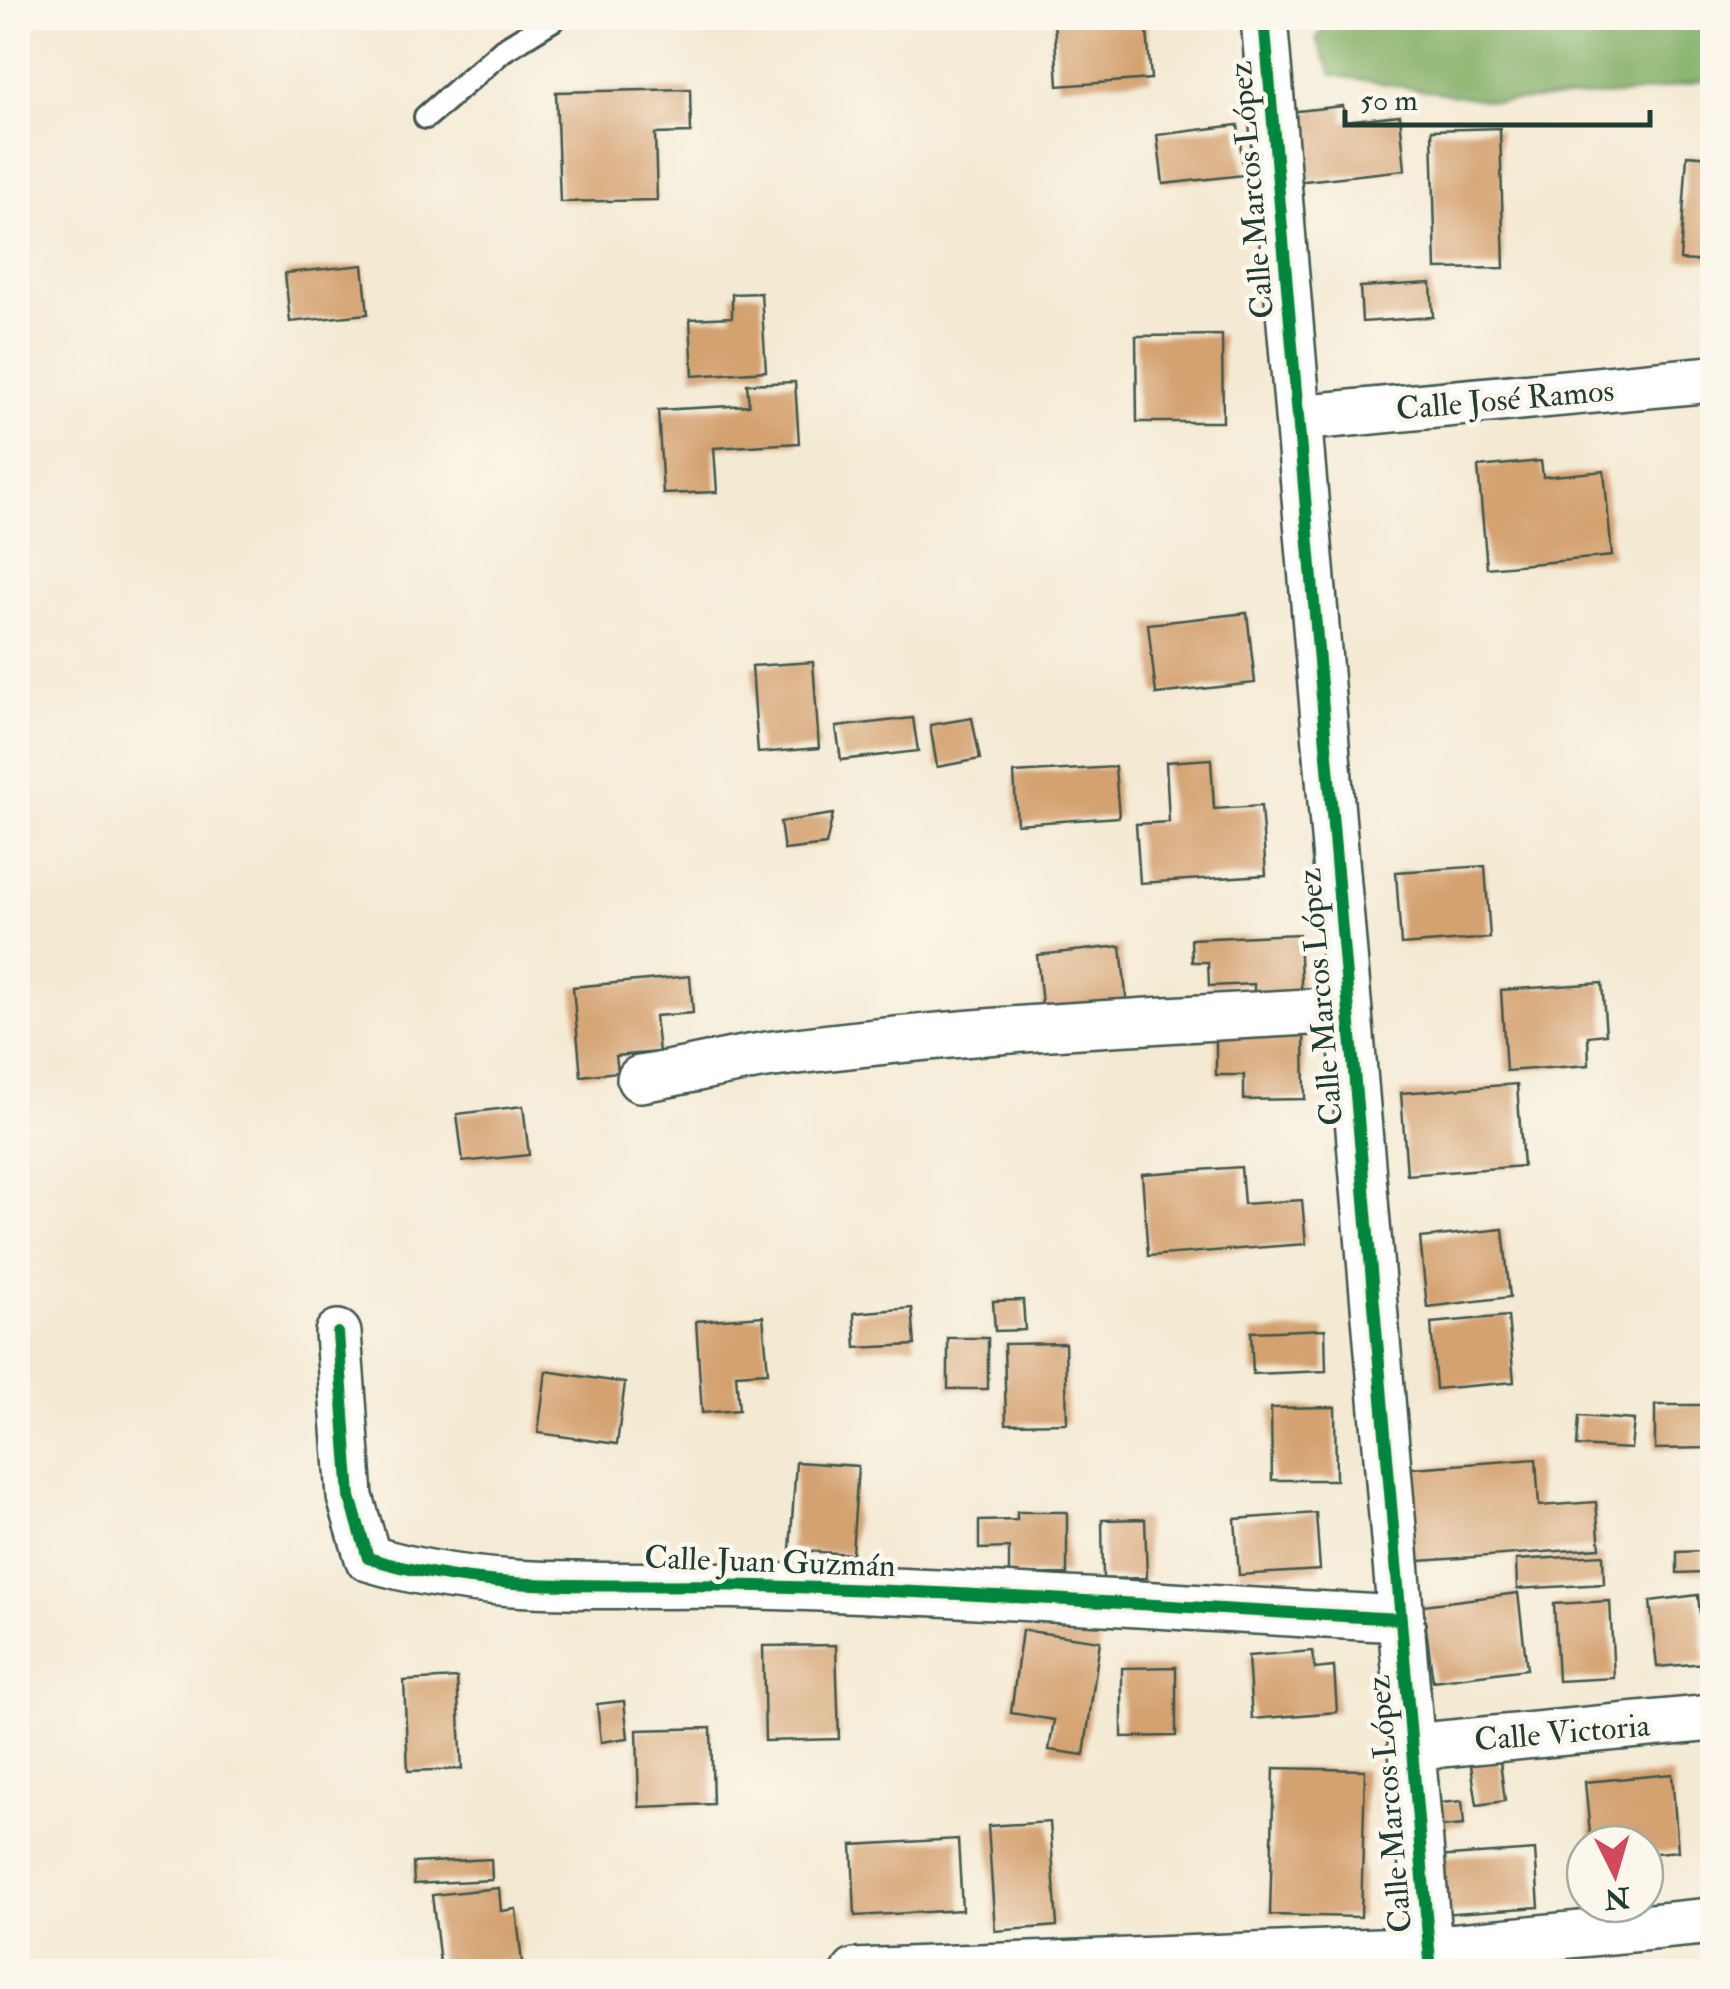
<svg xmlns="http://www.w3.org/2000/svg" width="1730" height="1989" font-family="'IM FELL Double Pica',serif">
	<rect width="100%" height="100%" fill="#fbf7ec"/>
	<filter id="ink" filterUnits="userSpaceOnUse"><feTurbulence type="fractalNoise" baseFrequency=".01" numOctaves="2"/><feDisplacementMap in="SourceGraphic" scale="20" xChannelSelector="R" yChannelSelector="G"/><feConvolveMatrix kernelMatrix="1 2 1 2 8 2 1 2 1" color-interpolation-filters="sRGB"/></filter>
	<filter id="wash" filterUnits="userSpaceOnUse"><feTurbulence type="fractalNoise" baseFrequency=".0048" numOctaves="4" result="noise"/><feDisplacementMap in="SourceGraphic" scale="40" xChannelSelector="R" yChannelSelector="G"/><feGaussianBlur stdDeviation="2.25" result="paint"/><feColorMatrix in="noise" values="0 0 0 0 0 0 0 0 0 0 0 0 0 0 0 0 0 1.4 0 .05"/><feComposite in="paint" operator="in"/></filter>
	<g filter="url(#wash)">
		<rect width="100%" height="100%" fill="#f4ead3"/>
		<!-- forest -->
		<path fill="#83b068" stroke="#51764e" stroke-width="2.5" d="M1333,18H1712V79L1632,94L1497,102L1332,75L1316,39Z"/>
		<g id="blocks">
			<!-- building -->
			<path fill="#d4a16f" d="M1054,18H1146L1151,79L1058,86Z
				M690,89L691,133L655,134L657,200L560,202L556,92Z
				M1343,106L1344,121L1400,115L1405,170L1295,182L1288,112Z
				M1238,125L1244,175L1163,184L1157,135Z
				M1500,128L1504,268L1436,269L1432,130Z
				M1687,155L1712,157V262L1680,260Z
				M363,265L368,314L290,322L285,273Z
				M1431,283L1433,317L1362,322L1360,287Z
				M761,293L766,371L693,376L690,319L732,317V294Z
				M1222,335L1223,422H1137L1136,336Z
				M795,382L799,443L714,448L717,492L663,494L658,410L749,405L747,384Z
				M1541,461L1543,477L1604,471L1612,556L1487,568L1478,467Z
				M1247,613L1255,683L1156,694L1148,624Z
				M813,662L819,748L758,753L752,666Z
				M913,718L918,751L841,760L836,727Z
				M972,718L980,759L937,767L930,725Z
				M1211,759L1214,809L1261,806L1266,875L1140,883L1136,824L1169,822L1166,762Z
				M1115,767L1119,817L1017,824L1014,773Z
				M833,814L826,845L784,850L780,822Z
				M1485,866L1490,938L1401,945L1396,872Z
				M1299,934L1302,1004L1254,1006V984L1209,986L1208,962H1192L1191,939Z
				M1121,946L1127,1005L1043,1014L1037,955Z
				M690,976L693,1013L655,1016L659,1052L616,1056L618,1072L581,1076L573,987Z
				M1602,983L1606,1034L1588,1036L1589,1065L1506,1071L1501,990Z
				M1304,1031L1305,1099L1244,1100V1075H1216V1032Z
				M1517,1084L1523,1166L1407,1175L1401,1093Z
				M523,1106L529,1155L463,1162L457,1114Z
				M1241,1167L1244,1204L1302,1200L1306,1244L1148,1256L1142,1174Z
				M1503,1229L1510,1297L1427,1307L1420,1238Z
				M1023,1300L1025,1330L995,1331L993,1301Z
				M912,1308L915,1345L856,1348L854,1313Z
				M763,1316L768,1372L736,1374L739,1410L702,1413L696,1321Z
				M1508,1316L1514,1382L1436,1389L1431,1323Z
				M1325,1329L1326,1371L1253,1374L1251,1332Z
				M948,1338H988V1389H948Z
				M1065,1343L1067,1423L1006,1424L1004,1344Z
				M546,1371L625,1383L617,1444L538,1433Z
				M1655,1405H1712V1448L1655,1449Z
				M1335,1407L1336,1480H1272L1271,1408Z
				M1579,1416L1634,1420L1631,1449L1577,1446Z
				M1536,1459L1539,1506L1596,1502L1600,1548L1406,1562L1399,1469Z
				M796,1462L858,1466L852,1554L790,1550Z
				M1017,1512H1067V1574L1009,1575V1548L979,1549V1521L1017,1520Z
				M1316,1513L1320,1570L1239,1575L1235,1519Z
				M1145,1519L1147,1578L1103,1579L1102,1520Z
				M1703,1551V1572L1677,1573V1552Z
				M1603,1555L1604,1584L1517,1589L1516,1560Z
				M1518,1593L1527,1669L1433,1681L1423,1605Z
				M1698,1595L1705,1663L1657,1667L1650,1601Z
				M1610,1601L1614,1678L1558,1681L1554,1604Z
				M1022,1630L1100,1641L1084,1755L1049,1750L1054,1720L1011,1713Z
				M836,1645L839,1739L765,1741L763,1646Z
				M1313,1651L1315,1669L1334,1667L1337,1712L1252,1719L1248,1656Z
				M1176,1667V1736L1122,1737V1668Z
				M457,1678L462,1769L408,1771L404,1681Z
				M624,1701L628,1738L601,1742L597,1704Z
				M711,1728L713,1804L639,1807L637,1730Z
				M1500,1761L1505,1801L1477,1805L1471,1765Z
				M1274,1768L1365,1770L1361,1917L1270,1915Z
				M1672,1774L1678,1851L1645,1854V1844H1591L1585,1782Z
				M1462,1801L1464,1825L1431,1828L1429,1804Z
				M1050,1822L1057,1926L995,1931L988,1826Z
				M958,1839L962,1910L855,1916L852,1845Z
				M1535,1850L1539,1907L1441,1914L1436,1857Z
				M491,1859L492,1880L414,1884L413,1863Z
				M499,1888L501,1911L516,1909L523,1972H441L432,1895Z"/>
		</g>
	</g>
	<g filter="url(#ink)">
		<use href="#blocks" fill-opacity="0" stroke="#3f574c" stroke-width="2.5"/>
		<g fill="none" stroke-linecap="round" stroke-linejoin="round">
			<!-- lane casing -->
			<g stroke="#3f574c" stroke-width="28">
				<path id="lane" d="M426,117L503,50L555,18"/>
			</g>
			<!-- street casing -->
			<g stroke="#3f574c" stroke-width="50">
				<path id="street" d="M1264,18L1431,1972
					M1298,418L1712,379
					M640,1079C684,1072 729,1060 774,1054C964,1029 1157,1020 1349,1010
					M338,1333L350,1497L368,1558C493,1597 629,1582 758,1586C972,1592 1187,1608 1401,1619
					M1411,1747L1712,1718
					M855,1972L1429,1949L1712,1921"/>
			</g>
			<!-- lane -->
			<use href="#lane" stroke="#fff" stroke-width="22"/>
			<!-- street -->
			<use href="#street" stroke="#fff" stroke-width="45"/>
			<!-- cycleway casing -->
			<g stroke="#fbf7ec" stroke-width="19">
				<path id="cycleway" d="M1264,18L1431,1972
					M338,1333L350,1497L368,1558C493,1597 629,1582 758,1586C972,1592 1187,1608 1401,1619"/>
			</g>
			<!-- cycleway -->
			<use href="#cycleway" stroke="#00873e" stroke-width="12"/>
		</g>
	</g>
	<g text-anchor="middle" stroke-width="9" stroke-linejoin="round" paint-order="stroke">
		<!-- street labels -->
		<g font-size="32" fill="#1f3d34" stroke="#fbf7ec">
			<text transform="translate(1251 190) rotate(-95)" y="11">Calle Marcos López</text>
			<text transform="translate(1505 399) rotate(-5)" y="11">Calle José Ramos</text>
			<text transform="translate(1320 997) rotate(-95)" y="11">Calle Marcos López</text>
			<text transform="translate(770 1561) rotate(2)" y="11">Calle Juan Guzmán</text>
			<text transform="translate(1562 1732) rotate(-5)" y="11">Calle Victoria</text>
			<text transform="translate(1389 1804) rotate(-95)" y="11">Calle Marcos López</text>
		</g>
	</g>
	<!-- margin -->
	<rect width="1730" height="1989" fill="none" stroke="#fbf7ec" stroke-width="60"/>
	<!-- north arrow -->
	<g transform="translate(1615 1874) rotate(175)"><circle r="48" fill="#fbf7ec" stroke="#a3ada2" stroke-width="2.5"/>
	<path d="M0-8L18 38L0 25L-18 38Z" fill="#d1495b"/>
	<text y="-15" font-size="28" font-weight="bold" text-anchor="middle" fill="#1f3d34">N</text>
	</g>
	<!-- scale -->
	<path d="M1345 110v15h305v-15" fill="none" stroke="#1f3d34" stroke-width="5"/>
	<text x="1360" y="110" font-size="30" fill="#1f3d34" stroke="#fbf7ec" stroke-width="8" paint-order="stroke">50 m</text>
</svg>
